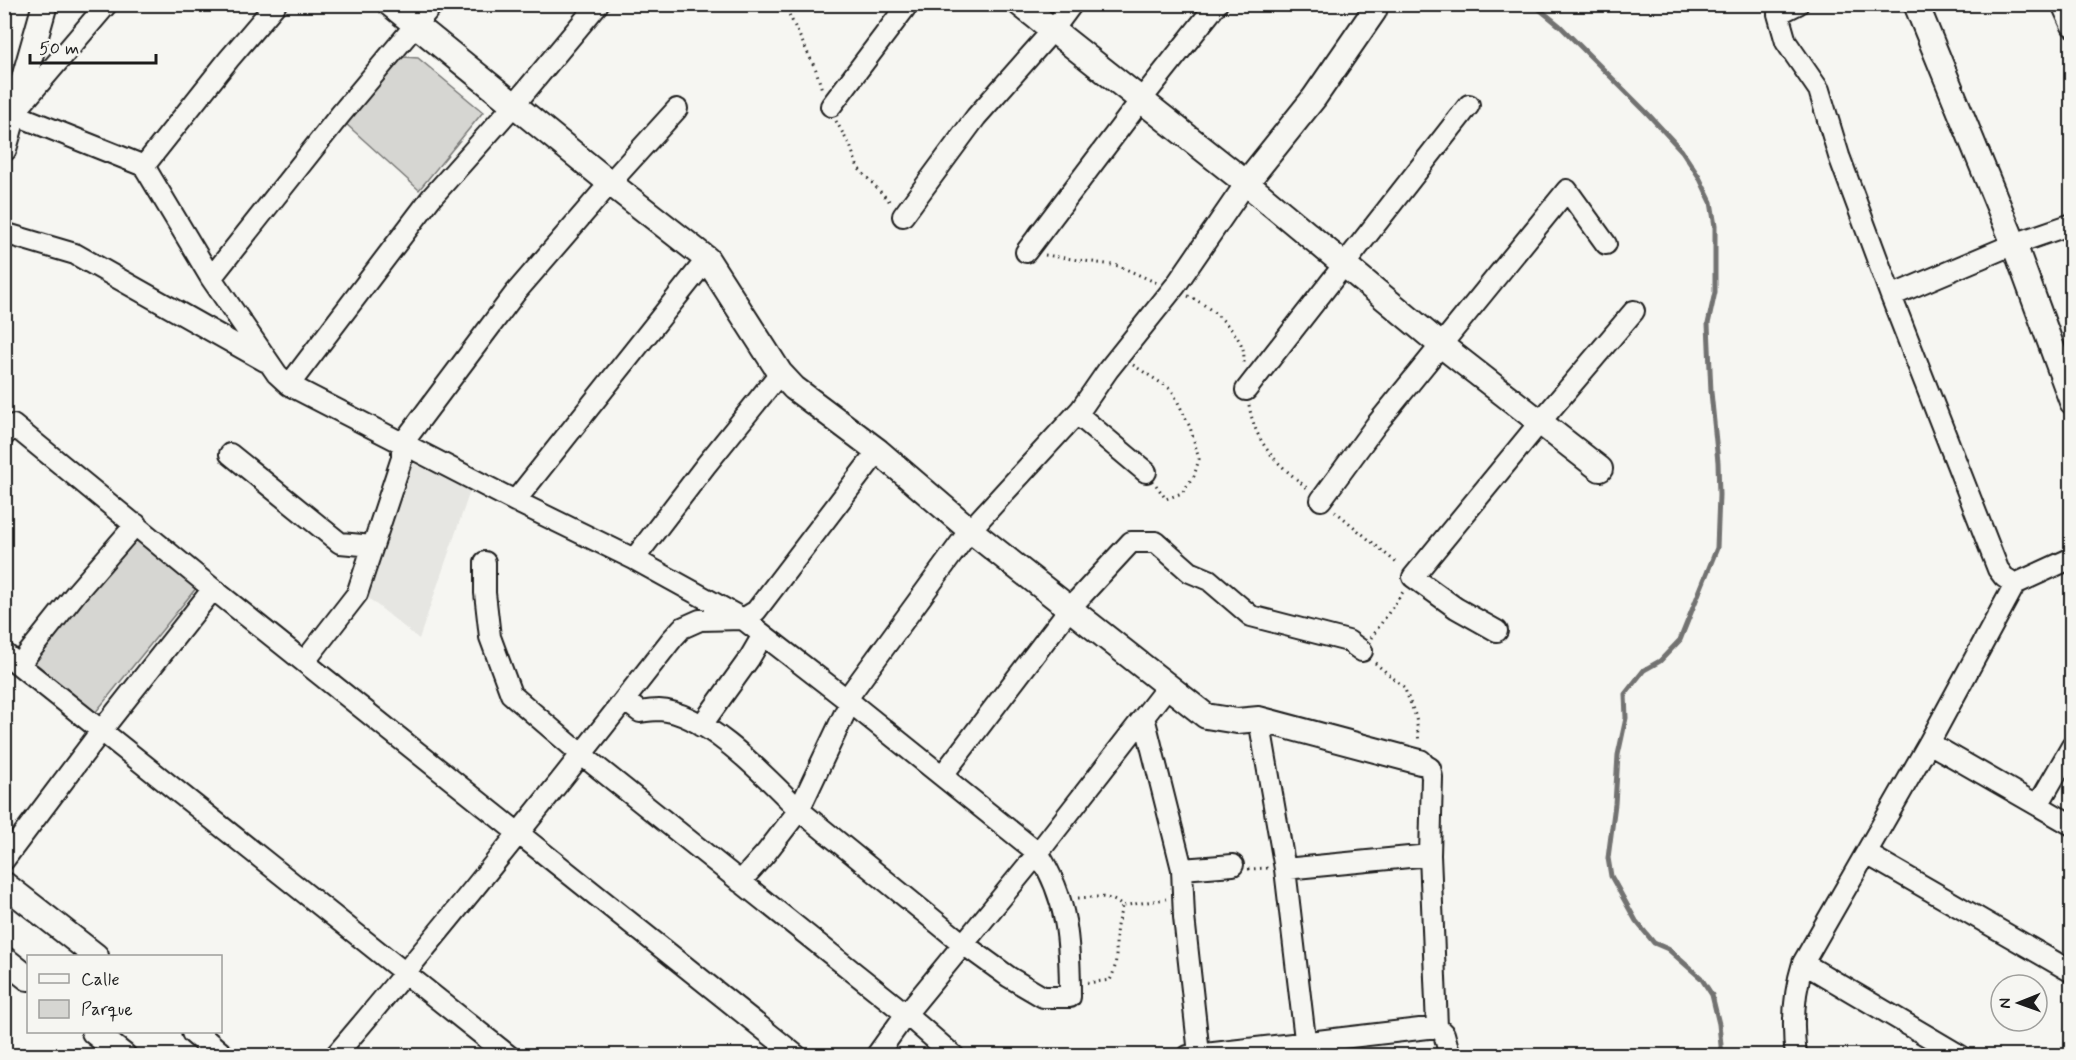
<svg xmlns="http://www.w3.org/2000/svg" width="2076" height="1060" font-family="Mynerve,sans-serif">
	<rect width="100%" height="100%" fill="#f6f6f2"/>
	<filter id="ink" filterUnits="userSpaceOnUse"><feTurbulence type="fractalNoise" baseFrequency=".0167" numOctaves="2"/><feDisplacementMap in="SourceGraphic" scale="12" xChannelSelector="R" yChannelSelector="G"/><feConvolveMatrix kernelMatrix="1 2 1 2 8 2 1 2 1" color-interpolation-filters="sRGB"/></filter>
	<g filter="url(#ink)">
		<!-- built -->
		<path fill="#e6e6e2" d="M411,462L470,491L419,639L367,597Z"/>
		<!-- green -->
		<path fill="#d6d6d2" stroke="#797977" stroke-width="1.5" d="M404,57L418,58L483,112L419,190L345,123L400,59Z
			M135,536L197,587L95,713L33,661Z"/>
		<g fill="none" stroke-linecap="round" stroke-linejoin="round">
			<!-- stream -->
			<path stroke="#727271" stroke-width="5" d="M1528,4L1538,8L1560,26L1648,114L1682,151L1699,177L1711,202L1715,226V292L1708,324L1711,392L1718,462L1719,495L1717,548L1680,640L1660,661L1644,670L1625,694L1626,718L1618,755L1615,804L1608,858L1611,876L1636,921L1654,943L1668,949L1701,978L1712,995L1719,1024L1722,1056"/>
			<!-- minor casing -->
			<g stroke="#1c1c1c" stroke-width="24">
				<path id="minor" d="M1798,4L1778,14L1786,42L1819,90L1839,156L1891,296L1998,569L2004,577L2015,584
					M2062,4L2072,26
					M831,106L908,4
					M4,109L14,114L144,166L211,278L277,374L289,385L515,501L634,559L743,619L850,702L1038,853C1068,899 1070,943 1070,997H1043L1009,977L962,943L799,810L850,702L851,693L970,530L1081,409L1108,370L1176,285L1246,183
					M15,112L107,4
					M144,166L229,59L276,4
					M903,216L976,117L1052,31L1072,4
					M4,233L75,254L265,361
					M1026,252L1141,100L1217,4
					M211,278L340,115L433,4
					M1891,296L2014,244L2072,224
					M289,385L431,198L514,105L598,4
					M1246,390L1469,105
					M1077,414L1146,472
					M4,436L13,425L213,589L797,1056
					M230,454L340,543L373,546
					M1321,500L1376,425L1567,190L1606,244
					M515,501L707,259
					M634,559L706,465L780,373
					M485,562V593L490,637L511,694L582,755L906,1014L954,1056
					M1497,631L1456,608L1413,577L1540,422L1634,311
					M4,653L509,1056
					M305,661L357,594L402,458V444L516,292L610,183L677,109
					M19,665L77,592L136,524
					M624,700L640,712C646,711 653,710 659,710C706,712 767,778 799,810L766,853L740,882
					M1144,717L1182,869L1184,917L1199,1054
					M1259,719L1285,869L1307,1056
					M701,726L749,659L763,635
					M1929,743L2072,825
					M1420,762L1430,768L1432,777L1430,855L1437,1027L1444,1034L1450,1056
					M942,776L1070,608L1131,542H1156L1190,572L1209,580L1251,616L1348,641L1362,651
					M2038,805L2072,746
					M1867,854L2072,972
					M4,860L101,731L213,589
					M1182,869L1233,865
					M1285,869L1430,855
					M1803,963L1961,1056
					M335,1056C451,920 562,780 672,639L682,628L700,620L743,619L756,611L878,451
					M876,1056L906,1014L1038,853L1168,686
					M1188,1056L1437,1027
					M1796,1056C1792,1025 1794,992 1803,963L1929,743L2015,584L2072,558"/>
			</g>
			<!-- tertiary casing -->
			<g stroke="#1c1c1c" stroke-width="28">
				<path id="tertiary" d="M390,4L610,183L707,259L780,373L794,388L878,451L970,530L1206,716L1237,721L1259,719L1420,762
					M1020,4L1246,183L1441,345L1600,469
					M1916,4L2014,244L2072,402
					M4,149L45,4
					M1246,183L1314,98L1374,11L1376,4
					M4,884L96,956
					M4,959L28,978
					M94,1032L124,1056
					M194,1032L222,1056"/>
			</g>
			<!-- path -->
			<path stroke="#1c1c1c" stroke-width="3" stroke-dasharray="1.5 4.5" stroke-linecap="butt" d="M784,4L816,70L822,90
				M836,121L851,148L858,168L892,204
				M1045,255L1119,266L1157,283
				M1188,296C1207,304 1236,328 1243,349C1244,353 1244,359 1244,363
				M1133,365L1172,390L1190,427L1199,459L1194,476L1182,493L1166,499L1156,485
				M1249,405C1256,446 1277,463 1307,488
				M1335,511L1399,565
				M1371,638L1403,592
				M1375,663L1404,687L1416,717L1419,742
				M1248,869L1269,868
				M1078,898C1095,897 1109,894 1122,906L1166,899
				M1087,983L1110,980C1120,962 1114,944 1117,926C1118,919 1121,913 1122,906"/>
			<!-- minor -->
			<use href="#minor" stroke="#f6f6f2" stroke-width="20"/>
			<!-- tertiary -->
			<use href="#tertiary" stroke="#f6f6f2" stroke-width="24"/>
		</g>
	</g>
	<!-- margin -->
	<rect width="2076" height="1060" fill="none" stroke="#f6f6f2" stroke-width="24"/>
	<rect x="12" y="12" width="2052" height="1036" fill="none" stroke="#1c1c1c" stroke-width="2" filter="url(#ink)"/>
	<!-- legend -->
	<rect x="27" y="955" width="195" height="78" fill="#f6f6f2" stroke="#9f9f9c" stroke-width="1.5"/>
	<rect x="39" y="974" width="30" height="9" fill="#f6f6f2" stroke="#9f9f9c" stroke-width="1.5"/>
	<text x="81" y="985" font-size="18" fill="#1c1c1c">Calle</text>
	<rect x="39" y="1000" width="30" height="18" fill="#d6d6d2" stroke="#9f9f9c" stroke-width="1.5"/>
	<text x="81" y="1015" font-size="18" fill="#1c1c1c">Parque</text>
	<!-- north arrow -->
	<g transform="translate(2019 1003) rotate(269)"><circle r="28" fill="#f6f6f2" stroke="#9f9f9c" stroke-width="1.5"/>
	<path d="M0-4.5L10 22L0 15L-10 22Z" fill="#1c1c1c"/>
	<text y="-9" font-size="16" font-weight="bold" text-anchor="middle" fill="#1c1c1c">N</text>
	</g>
	<!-- scale -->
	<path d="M30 54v9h126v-9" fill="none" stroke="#1c1c1c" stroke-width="3"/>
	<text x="39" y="54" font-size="18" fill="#1c1c1c" stroke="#f6f6f2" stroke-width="4.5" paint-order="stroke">50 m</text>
</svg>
